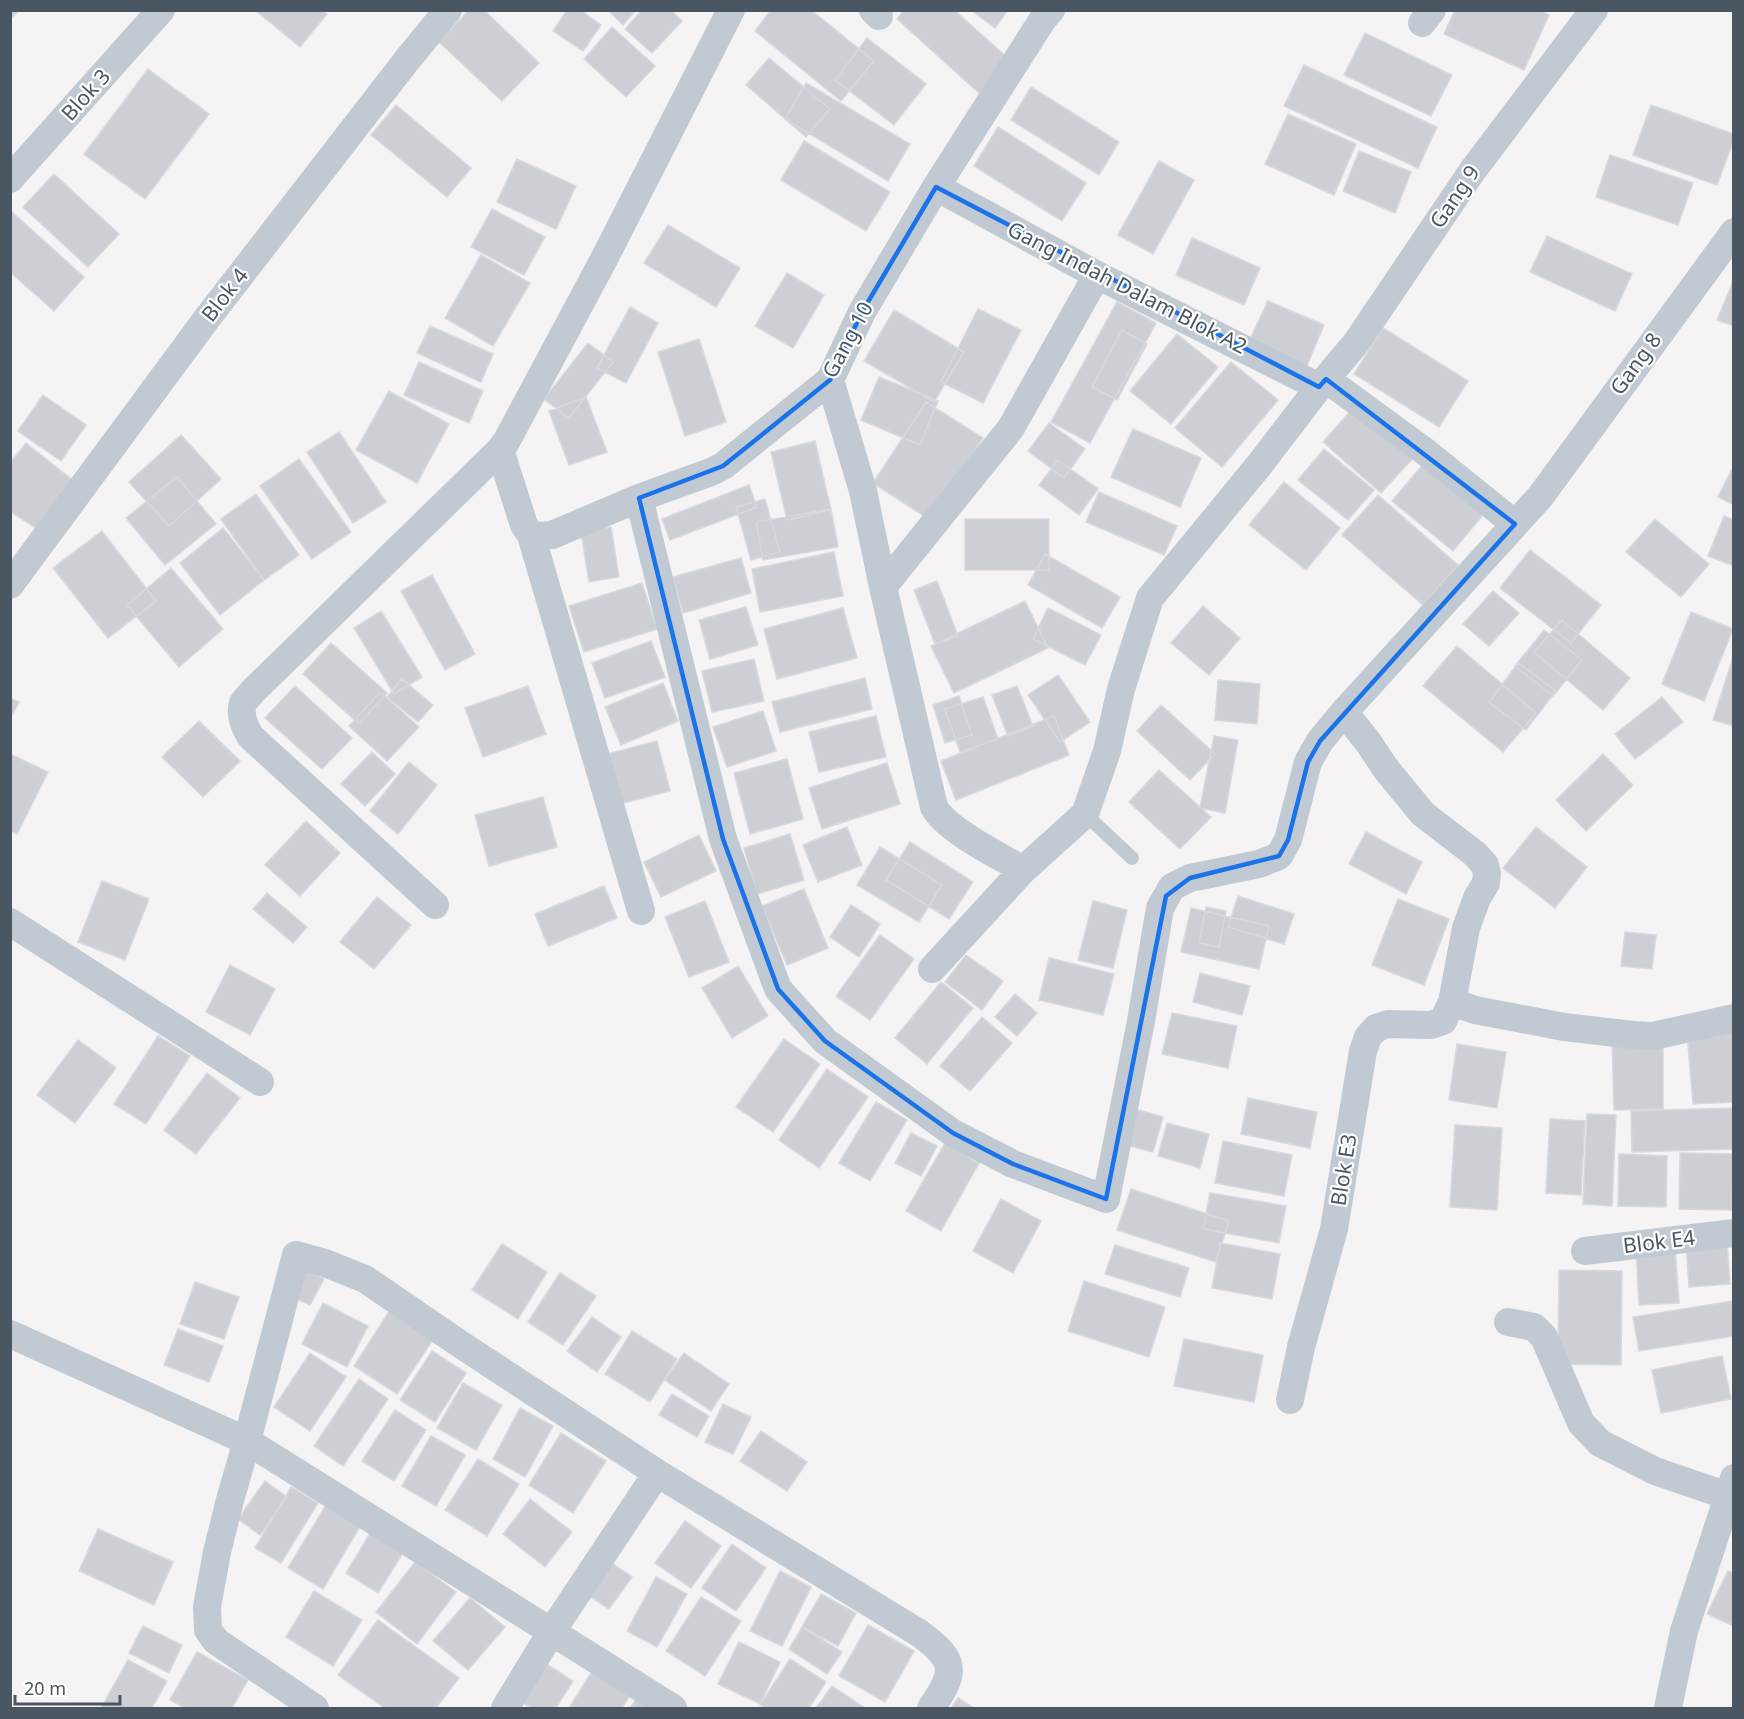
<svg xmlns="http://www.w3.org/2000/svg" width="1744" height="1719" font-family="'Noto Sans',sans-serif">
	<rect width="100%" height="100%" fill="#f5f3f3"/>
	<!-- building -->
	<path fill="#cdcfd5" stroke="#d7d9de" stroke-width="1.5" d="M10,10H20L10,19Z
		M255,10H322L327,14L300,47Z
		M469,10H484L539,63L502,101L439,42Z
		M567,10H580L601,25L583,51L553,31Z
		M608,10H636L623,25Z
		M642,10H671L682,21L652,53L625,29Z
		M771,10H811L874,61L841,101L755,31Z
		M904,10H954L1009,59L979,93L897,19Z
		M971,10H1008L995,28Z
		M1455,10H1539L1549,15L1524,70L1444,34Z
		M612,27L655,66L626,97L584,59Z
		M1365,33L1452,75L1431,116L1344,75Z
		M867,38L926,84L894,125L835,80Z
		M769,58L830,109L806,137L746,85Z
		M1304,65L1437,127L1418,168L1284,106Z
		M148,69L209,114L145,199L84,154Z
		M806,83L910,144L888,181L785,119Z
		M1031,87L1119,142L1099,175L1011,120Z
		M396,105L471,168L447,197L371,135Z
		M1651,105L1734,134V139L1717,185L1633,155Z
		M1288,114L1356,144L1334,195L1265,164Z
		M998,127L1086,183L1062,221L974,166Z
		M804,141L890,192L866,231L781,180Z
		M1359,151L1411,172L1395,213L1343,191Z
		M1610,155L1693,183L1678,225L1596,197Z
		M517,159L576,186L556,229L497,202Z
		M1159,161L1194,180L1153,254L1118,235Z
		M54,174L119,234L88,267L23,207Z
		M492,209L545,237L524,275L471,247Z
		M12,212L84,277L54,311L10,272V214Z
		M668,225L740,268L716,307L644,263Z
		M1547,236L1632,274L1615,311L1530,272Z
		M1192,238L1260,268L1244,305L1176,275Z
		M481,255L530,283L493,346L445,318Z
		M787,273L824,295L793,348L755,326Z
		M1734,279V326L1717,320Z
		M1268,301L1324,325L1306,368L1251,337Z
		M1117,302L1156,323L1090,443L1051,422Z
		M630,307L658,323L626,383L597,368Z
		M978,309L1021,330L983,403L941,382Z
		M894,310L964,352L934,402L864,361Z
		M430,326L493,354L481,382L417,353Z
		M1383,328L1468,381L1439,427L1354,374Z
		M1122,330L1147,344L1117,400L1092,387Z
		M1177,334L1218,367L1171,424L1130,391Z
		M699,339L726,422L685,436L658,352Z
		M588,343L613,362L569,418L544,399Z
		M419,362L483,391L469,423L404,395Z
		M1231,362L1278,400L1222,467L1175,428Z
		M879,377L938,401L920,445L861,420Z
		M389,391L449,424L417,483L356,450Z
		M43,395L86,425L61,461L18,431Z
		M586,397L607,452L569,465L549,411Z
		M926,402L983,438L930,520L873,483Z
		M1354,407L1412,459L1381,493L1323,442Z
		M1049,423L1085,449L1064,478L1028,451Z
		M1133,429L1201,458L1180,507L1111,477Z
		M339,432L386,502L353,523L307,452Z
		M181,435L221,479L169,526L129,482Z
		M815,441L831,510L787,520L771,452Z
		M26,443L79,485L40,531L10,511V463Z
		M1324,449L1374,490L1348,520L1298,480Z
		M299,459L351,532L312,559L260,486Z
		M1058,460L1098,489L1079,515L1039,485Z
		M1426,461L1487,510L1453,551L1392,501Z
		M1734,465V505L1718,497Z
		M177,477L216,524L165,565L126,518Z
		M1284,482L1340,528L1306,570L1249,525Z
		M749,485L757,507L670,540L662,519Z
		M1099,492L1177,526L1164,555L1086,522Z
		M256,494L299,555L264,580L221,519Z
		M1378,495L1458,565L1423,605L1342,535Z
		M765,499L780,552L751,560L736,507Z
		M831,509L838,547L763,560L756,522Z
		M1724,516L1734,520V566L1708,556Z
		M965,519H1049V570H965Z
		M1655,519L1709,564L1681,597L1626,552Z
		M611,527L619,577L589,582L581,532Z
		M223,528L264,580L220,615L180,563Z
		M102,531L156,601L108,638L53,568Z
		M1530,550L1601,605L1571,643L1500,588Z
		M834,552L843,596L760,612L752,569Z
		M1045,554L1120,597L1102,628L1028,585Z
		M741,558L751,593L683,613L673,577Z
		M171,568L223,629L179,667L127,605Z
		M432,575L475,654L445,670L401,591Z
		M937,581L958,636L935,644L914,590Z
		M642,583L657,629L584,652L569,606Z
		M1493,591L1519,613L1489,646L1463,624Z
		M1025,601L1048,648L954,693L931,646Z
		M1203,606L1240,638L1209,675L1171,643Z
		M746,607L758,645L710,659L699,620Z
		M843,608L857,658L777,679L764,629Z
		M1048,608L1101,635L1085,665L1033,639Z
		M381,611L422,677L394,694L354,628Z
		M1691,612L1733,629L1704,701L1662,684Z
		M1562,620L1630,678L1603,710L1534,652Z
		M1544,630L1582,660L1553,696L1515,666Z
		M651,641L665,677L605,698L592,663Z
		M331,643L387,693L359,724L303,674Z
		M1457,646L1536,713L1503,752L1423,686Z
		M1734,654V726L1713,720Z
		M754,659L764,701L712,712L702,671Z
		M1518,663L1556,691L1526,730L1489,702Z
		M1058,675L1090,722L1060,742L1028,695Z
		M865,678L872,709L780,732L772,702Z
		M402,679L433,705L418,722L387,697Z
		M1218,680L1260,684L1257,724L1215,720Z
		M663,683L678,721L621,745L605,707Z
		M295,686L352,738L322,769L265,718Z
		M528,686L546,734L483,757L465,708Z
		M1017,686L1033,726L1008,736L992,695Z
		M380,692L419,727L387,761L349,726Z
		M959,696L972,735L945,743L933,705Z
		M983,697L998,739L960,752L945,709Z
		M1662,697L1683,722L1635,759L1615,734Z
		M10,698L19,702L10,719Z
		M1161,705L1215,754L1190,780L1137,731Z
		M763,711L776,751L727,767L713,727Z
		M876,716L886,757L819,772L809,732Z
		M1054,716L1069,755L956,800L941,761Z
		M199,721L240,761L203,797L162,757Z
		M1214,736L1238,740L1225,813L1200,808Z
		M657,741L670,791L620,804L607,754Z
		M372,752L395,774L365,806L341,784Z
		M10,754L48,772L17,834L10,831Z
		M1603,754L1633,785L1586,831L1556,800Z
		M787,759L803,819L750,834L734,773Z
		M409,762L437,785L398,834L370,811Z
		M887,763L900,804L822,829L809,788Z
		M1159,770L1211,817L1180,849L1129,802Z
		M543,797L557,847L489,866L475,815Z
		M306,821L340,853L300,896L265,865Z
		M847,827L862,865L818,882L803,845Z
		M1536,827L1587,867L1555,908L1503,868Z
		M1366,832L1422,862L1406,894L1349,864Z
		M790,834L804,880L757,894L744,848Z
		M699,835L716,871L661,897L644,862Z
		M910,842L973,882L949,919L886,880Z
		M880,847L942,885L919,922L857,885Z
		M102,881L149,899L125,960L78,942Z
		M604,886L617,918L548,946L535,914Z
		M804,889L828,948L787,965L762,906Z
		M267,893L307,927L293,943L253,909Z
		M1238,896L1294,914L1284,944L1228,927Z
		M377,897L411,925L374,969L340,942Z
		M1398,899L1449,919L1424,985L1372,965Z
		M705,901L729,962L689,977L665,917Z
		M1093,901L1127,910L1113,968L1078,960Z
		M851,905L880,924L859,957L830,937Z
		M1206,907L1226,911L1219,947L1199,943Z
		M1191,908L1269,926L1259,969L1181,952Z
		M1625,932L1656,935L1652,969L1621,966Z
		M880,935L914,959L870,1020L836,996Z
		M966,955L1003,981L982,1010L945,982Z
		M1049,958L1114,974L1103,1015L1039,1000Z
		M230,965L275,989L250,1035L206,1012Z
		M738,966L768,1016L732,1038L702,988Z
		M1200,973L1250,986L1242,1015L1193,1002Z
		M941,982L973,1008L927,1064L895,1038Z
		M1015,994L1037,1013L1017,1036L995,1017Z
		M1172,1013L1237,1026L1228,1068L1162,1054Z
		M982,1017L1012,1043L970,1091L940,1066Z
		M1734,1028V1102L1693,1104L1687,1032Z
		M158,1036L190,1056L146,1124L114,1104Z
		M1612,1038H1663V1109L1614,1110Z
		M784,1039L820,1064L773,1132L736,1107Z
		M78,1040L116,1068L75,1123L37,1095Z
		M1457,1044L1506,1052L1497,1108L1449,1100Z
		M827,1069L868,1097L819,1168L779,1140Z
		M207,1073L240,1098L196,1154L164,1130Z
		M1248,1098L1317,1112L1310,1148L1241,1134Z
		M876,1102L907,1120L870,1181L839,1163Z
		M1128,1107L1163,1117L1153,1152L1118,1143Z
		M1734,1108V1149L1632,1152L1631,1111Z
		M1587,1114L1616,1115L1612,1206L1583,1204Z
		M1550,1119L1585,1121L1581,1195L1546,1193Z
		M1167,1123L1209,1134L1200,1168L1158,1156Z
		M1455,1125L1502,1128L1497,1210L1450,1207Z
		M911,1133L937,1146L921,1176L895,1163Z
		M1223,1141L1292,1155L1284,1196L1215,1183Z
		M945,1143L979,1163L941,1231L906,1211Z
		M1680,1153L1733,1154L1732,1210L1679,1209Z
		M1619,1154L1667,1156L1666,1207L1618,1206Z
		M1131,1189L1229,1221L1216,1262L1117,1230Z
		M1210,1193L1286,1206L1279,1243L1203,1229Z
		M1001,1199L1041,1221L1013,1273L973,1251Z
		M1727,1241L1730,1284L1689,1287L1686,1244Z
		M1220,1243L1280,1254L1272,1299L1212,1288Z
		M502,1244L547,1272L518,1319L472,1290Z
		M1115,1245L1189,1268L1180,1297L1105,1274Z
		M1675,1246L1679,1303L1639,1305L1636,1249Z
		M302,1268L324,1279L310,1305L288,1295Z
		M1559,1270L1622,1271L1621,1365L1558,1364Z
		M560,1273L596,1296L563,1345L528,1322Z
		M1084,1281L1165,1307L1149,1357L1068,1331Z
		M195,1282L239,1297L224,1339L180,1324Z
		M1732,1301L1734,1336L1639,1351L1633,1317Z
		M323,1303L368,1326L347,1367L302,1344Z
		M390,1310L434,1338L397,1394L354,1366Z
		M592,1317L621,1337L597,1372L567,1351Z
		M178,1329L223,1346L209,1382L164,1365Z
		M632,1331L677,1359L650,1402L605,1374Z
		M1184,1339L1263,1355L1254,1402L1174,1386Z
		M432,1351L466,1373L435,1422L400,1400Z
		M310,1353L346,1377L310,1431L274,1407Z
		M684,1353L729,1384L711,1411L665,1380Z
		M1722,1356L1731,1399L1661,1413L1652,1370Z
		M359,1379L388,1399L343,1466L314,1446Z
		M463,1383L502,1405L476,1450L437,1428Z
		M672,1394L709,1416L697,1437L659,1415Z
		M723,1404L751,1417L733,1454L705,1442Z
		M520,1408L553,1426L525,1477L493,1459Z
		M395,1410L426,1430L394,1481L362,1461Z
		M761,1431L807,1462L787,1491L740,1461Z
		M561,1433L606,1461L573,1513L529,1485Z
		M431,1436L465,1455L436,1506L402,1486Z
		M478,1459L519,1484L487,1536L445,1510Z
		M265,1481L287,1497L260,1535L238,1519Z
		M291,1487L318,1503L281,1563L255,1548Z
		M530,1499L572,1532L545,1567L503,1534Z
		M326,1505L361,1525L323,1589L288,1568Z
		M685,1521L721,1546L691,1588L655,1563Z
		M374,1527L406,1548L378,1593L346,1573Z
		M98,1529L173,1562L154,1605L79,1571Z
		M732,1544L766,1568L736,1611L702,1588Z
		M609,1561L632,1577L609,1609L586,1594Z
		M415,1562L456,1592L417,1644L376,1612Z
		M780,1571L811,1587L782,1646L750,1631Z
		M1728,1571L1734,1573V1626L1707,1614Z
		M656,1577L687,1594L657,1647L627,1631Z
		M314,1591L362,1620L333,1666L286,1637Z
		M821,1594L856,1613L838,1646L802,1627Z
		M701,1597L741,1621L705,1676L666,1651Z
		M470,1598L505,1627L468,1670L433,1641Z
		M378,1620L459,1678L436,1708H385L338,1675Z
		M868,1625L914,1651L885,1702L839,1676Z
		M143,1626L182,1645L169,1673L129,1653Z
		M802,1627L842,1652L827,1674L789,1649Z
		M739,1642L780,1662L760,1704L718,1684Z
		M197,1652L248,1680L232,1708H185L170,1700Z
		M790,1659L826,1682L809,1708H765L760,1705Z
		M128,1660L167,1681L152,1708H101Z
		M540,1660L573,1681L556,1708H532L516,1699Z
		M596,1665L634,1689L622,1708H569Z
		M832,1686L865,1708H816Z
		M641,1692L665,1708H630Z
		M958,1698L974,1708H951Z"/>
	<g fill="none" stroke-linecap="round" stroke-linejoin="round">
		<!-- lane -->
		<path stroke="#c1cad2" stroke-width="14" d="M1085,814L1132,858"/>
		<!-- street -->
		<path stroke="#c1cad2" stroke-width="28" d="M873,10L879,16
			M1422,23L1432,10
			M10,179L161,10
			M936,187L1097,275L1319,387
			M1326,379L1423,450L1515,524
			M830,380L863,491L883,587L934,807C946,830 1000,856 1023,870
			M500,450L524,525L531,535L641,911
			M639,498L723,839L778,989L825,1041L953,1133L1013,1164L1106,1199L1141,1021L1160,908L1172,887L1190,878L1259,864L1279,856L1288,840L1308,762L1320,741L1344,712L1540,497L1734,232
			M531,535L542,536L552,535L639,498L711,472L723,466L830,380L862,312L936,187L1043,19L1051,10
			M10,585L208,317L407,60L448,10
			M883,587L1011,428L1097,275
			M1344,712L1368,742L1386,769L1423,814L1475,854L1485,865L1487,874L1486,883L1477,898L1466,928L1452,1002
			M435,905L251,737C245,728 239,714 243,703C245,699 250,695 253,691L500,450L506,442L603,261L731,10
			M10,922L260,1082
			M932,969L1023,870L1085,814L1107,751L1121,689L1150,598L1260,464L1319,387L1356,343L1473,170L1594,10
			M1585,1251L1734,1233
			M1508,1322L1534,1327L1544,1337L1581,1423L1600,1443L1655,1471L1728,1496
			M10,1334L247,1441L673,1708
			M1290,1400L1301,1347L1334,1229L1363,1051L1368,1037L1376,1028L1388,1024L1431,1025L1443,1021L1452,1002L1475,1010L1564,1027L1634,1035L1653,1036L1734,1018
			M315,1708L216,1641L208,1630L207,1607L217,1552L230,1500L247,1441L296,1255L325,1263L365,1279L460,1344L657,1473L919,1633C956,1660 957,1671 931,1708
			M505,1708L552,1631L657,1473
			M1668,1708L1684,1631L1734,1478"/>
	</g>
	<!-- marked area -->
	<path fill="none" stroke="#1a73e8" stroke-width="4.5" stroke-linejoin="round" d="M936,187L1319,387L1326,379L1515,524L1320,741L1308,762L1288,840L1279,856L1190,878L1166,896L1106,1199L1013,1164L953,1133L825,1041L778,989L723,839L639,498L723,466L830,380L862,312Z"/>
	<g text-anchor="middle" stroke-width="4.5" stroke-linejoin="round" paint-order="stroke">
		<!-- street labels -->
		<g font-size="21" fill="#4a5661" stroke="#fff">
			<text transform="translate(86 95) rotate(-48)" y="7">Blok 3</text>
			<text transform="translate(1455 197) rotate(-56)" y="7">Gang 9</text>
			<text transform="translate(1127 288) rotate(27)" y="7">Gang Indah Dalam Blok A2</text>
			<text transform="translate(225 295) rotate(-52)" y="7">Blok 4</text>
			<text transform="translate(848 340) rotate(-62)" y="7">Gang 10</text>
			<text transform="translate(1636 364) rotate(-54)" y="7">Gang 8</text>
			<text transform="translate(1344 1170) rotate(-81)" y="7">Blok E3</text>
			<text transform="translate(1659 1242) rotate(-7)" y="7">Blok E4</text>
		</g>
	</g>
	<!-- border -->
	<rect width="1744" height="1719" fill="none" stroke="#4a5661" stroke-width="24"/>
	<!-- scale -->
	<path d="M15 1695v9h105v-9" fill="none" stroke="#4a5661" stroke-width="3"/>
	<text x="24" y="1695" font-size="18" fill="#4a5661" stroke="#ffffff" stroke-width="4.5" paint-order="stroke">20 m</text>
</svg>
